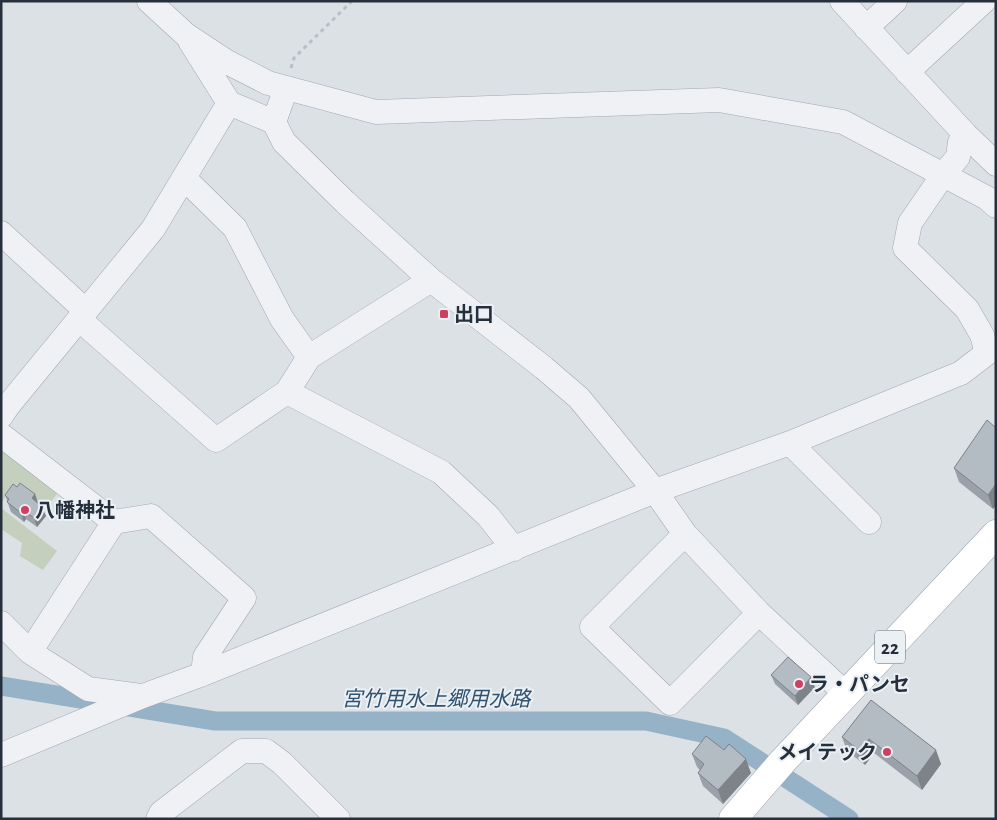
<svg xmlns="http://www.w3.org/2000/svg" width="997" height="820" font-family="'Alegreya Sans','Noto Sans JP',sans-serif">
	<rect width="100%" height="100%" fill="#dce1e6"/>
	<!-- green -->
	<path fill="#c4d0bd" d="M1,442L63,487L47,506L15,485L1,503Z
		M1,508L57,551L43,570L20,556L22,543L1,529Z"/>
	<g fill="none" stroke-linecap="round" stroke-linejoin="round">
		<!-- canal -->
		<path stroke="#96b2c7" stroke-width="19" d="M1,686L215,721H646L724,738L849,819"/>
		<!-- minor casing -->
		<g stroke="#a2a8b0" stroke-width="25">
			<path id="minor" d="M149,1L186,35L227,62L268,83L376,112L719,100L843,122L987,198L996,206
				M866,28L895,1
				M907,72L984,1
				M286,88L274,122L284,142L345,202L431,280L544,368L579,398L655,491L685,534L759,613L846,694
				M229,103L274,122
				M965,134L996,164
				M184,178L235,228L282,319L309,357
				M1,233L86,311
				M79,319L216,440L287,392L309,357L431,280
				M287,392L441,472L488,516L514,549
				M1,416L7,407L153,229L229,103L190,41
				M1,435L114,522L151,516L244,598L205,657L203,674
				M790,443L869,522
				M685,534L592,627L670,703L759,613
				M1,623L30,652L88,689L141,696
				M30,652L114,522
				M1,755L143,696L203,674L655,491L790,443L961,373L987,353L982,335L967,309L905,248L910,223L943,175L958,157L960,142L965,134L842,1
				M158,819L161,813L242,751H266L282,763L338,819"/>
		</g>
		<!-- major casing -->
		<g stroke="#9ca6b2" stroke-width="29">
			<path id="major" d="M733,819L783,761L996,534"/>
		</g>
		<!-- path -->
		<path stroke="#bbbfc5" stroke-width="3" stroke-dasharray="4 4" stroke-linecap="butt" d="M291,68L294,58L352,1"/>
		<!-- minor -->
		<use href="#minor" stroke="#eff1f5" stroke-width="24"/>
		<!-- major -->
		<use href="#major" stroke="#fff" stroke-width="28"/>
	</g>
	<!-- wall -->
	<path fill="#9aa1a8" d="M996,428V505L993,509L959,482L954,468Z
		M17,487L35,494L38,503L46,516L37,527L26,519L24,522L11,512L5,495Z
		M771,675L815,687L798,705L775,684Z
		M871,700L941,764L922,790L874,753L865,765L847,751L842,737Z
		M692,754L751,773L723,804L703,786L698,773L700,770L697,767Z"/>
	<!-- shaded-wall -->
	<path fill="#7d8388" d="M996,484V505L993,509L988,495Z
		M35,494L38,503L32,498Z
		M42,507L46,516L37,527L34,518Z
		M23,510L26,519L24,522L21,513Z
		M811,677L815,687L798,705L795,696Z
		M869,739L874,753L865,765L860,751Z
		M936,750L941,764L922,790L917,776Z
		M746,759L751,773L723,804L718,790Z"/>
	<!-- building -->
	<path fill="#b3bbc3" stroke="#7d8388" d="M987,420L996,428V484L988,495L954,468Z
		M20,483L35,494L32,498L42,507L34,518L23,510L21,513L7,502L9,499L5,495L13,484L17,487Z
		M788,657L811,677L795,696L771,675Z
		M871,700L936,750L917,776L869,739L860,751L842,737Z
		M706,736L724,750L729,744L746,759L718,790L698,773L704,764L692,754Z"/>
	<!-- markers -->
	<g fill="#ce3f60" stroke="#ebf0f4" stroke-width="2">
		<rect x="439" y="309" width="10" height="10" rx="2.5"/>
		<circle cx="25" cy="510" r="5"/>
		<circle cx="799" cy="684" r="5"/>
		<circle cx="887" cy="752" r="5"/>
	</g>
	<g text-anchor="middle" stroke-width="4" stroke-linejoin="round" paint-order="stroke">
		<!-- shield labels -->
		<rect fill="#ebf0f4" stroke="#616a74" stroke-width="1" x="875" y="630.5" width="30" height="33" rx="4"/>
		<g font-size="19" font-weight="bold" fill="#26303d">
			<text x="890" y="654">22</text>
		</g>
		<!-- poi labels -->
		<g font-size="20" font-weight="bold" fill="#26303d" stroke="#ebf0f4" text-anchor="start">
			<text x="454" y="321">出口</text>
			<text x="35" y="517">八幡神社</text>
			<text x="809" y="691">ラ・パンセ</text>
			<text x="877" y="759" text-anchor="end">メイテック</text>
		</g>
		<!-- water labels -->
		<g font-size="21" font-style="italic" fill="#305270" stroke="#ebf0f4">
			<text x="436" y="706">宮竹用水上郷用水路</text>
		</g>
	</g>
	<!-- border -->
	<rect width="997" height="820" fill="none" stroke="#26303d" stroke-width="5"/>
</svg>
